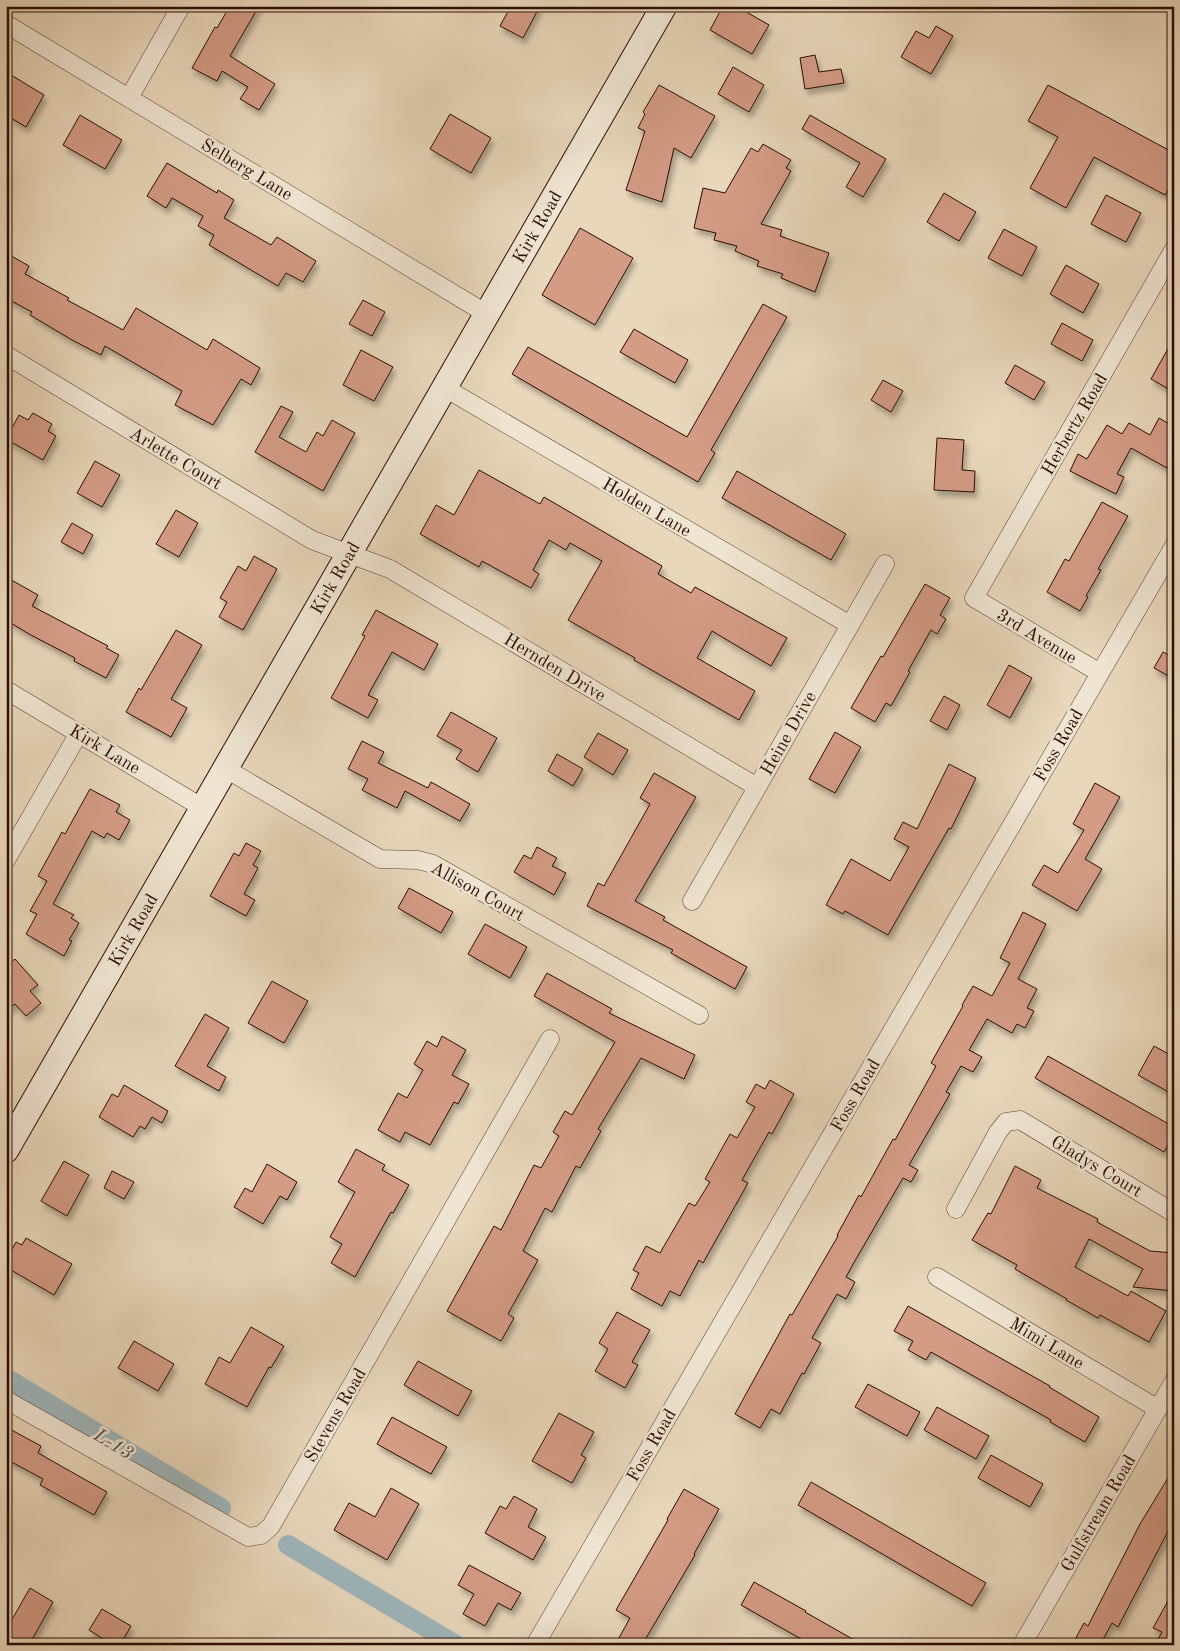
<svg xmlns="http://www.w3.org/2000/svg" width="1180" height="1651" font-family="'Old Standard TT',serif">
	<defs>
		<filter id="shadow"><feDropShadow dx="3" dy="5.5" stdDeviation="2.5" flood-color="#0004"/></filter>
	</defs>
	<rect width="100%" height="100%" fill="#e8d7bb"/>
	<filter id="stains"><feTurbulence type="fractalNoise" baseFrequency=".004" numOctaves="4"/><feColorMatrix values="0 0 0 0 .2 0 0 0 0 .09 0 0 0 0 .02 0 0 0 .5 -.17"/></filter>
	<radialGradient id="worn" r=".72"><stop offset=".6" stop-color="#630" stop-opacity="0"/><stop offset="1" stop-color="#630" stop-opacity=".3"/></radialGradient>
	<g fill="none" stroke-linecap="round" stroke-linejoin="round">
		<!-- canal -->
		<path stroke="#9eb6bc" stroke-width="20" d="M6,1378L221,1508
			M288,1545L456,1645"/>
	</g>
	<!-- building -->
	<path fill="#d49b85" stroke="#2a0e00" filter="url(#shadow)" d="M230,6H259L230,56L275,84L259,110L240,99L248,87L222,71L217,81L192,68L215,27L217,28Z
		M511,6H540L523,38L500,26Z
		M723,6H736L769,25L752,54L710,30Z
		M936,26L953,36L931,74L901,57L916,31L929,38Z
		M815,55L819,72L841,69L844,83L805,89L800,58Z
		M733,67L764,85L749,112L718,94Z
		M6,72L44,95L26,127L6,115Z
		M659,85L715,116L691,158L674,148L662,202L626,190L645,131L638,128L645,114L643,112Z
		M1048,85L1174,153V180L1165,195L1094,157L1066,208L1030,188L1058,137L1028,121Z
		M450,114L491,138L471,173L430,149Z
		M80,115L122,140L105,169L63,145Z
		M810,115L886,159L863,197L846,187L860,163L802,129Z
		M763,144L791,160L786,168L791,171L761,224L782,230L780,236L829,253L815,292L781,278L783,274L757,266L759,261L735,251L737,246L714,240L716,233L694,228L703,188L725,193L751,148L758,152Z
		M167,163L217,193L218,190L234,200L224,218L271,245L277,237L316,261L303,282L286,273L278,286L209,245L214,235L198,226L203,216L172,198L166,208L147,196Z
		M944,193L976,212L959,241L927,222Z
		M1106,195L1141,213L1126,242L1091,224Z
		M580,228L633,258L595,325L542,295Z
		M1004,229L1037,247L1022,276L988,258Z
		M6,253L29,266L25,274L69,298L67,300L123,330L136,308L207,350L213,339L260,368L251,385L241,379L213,425L175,405L182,391L105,346L101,355L72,340L30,315L32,312L6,298Z
		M1066,265L1099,284L1083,313L1050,294Z
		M363,300L385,312L372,336L349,324Z
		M763,304L787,317L711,450L715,453L698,482L512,374L528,347L687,437Z
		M1062,323L1093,340L1082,361L1051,344Z
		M634,329L688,360L675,383L620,352Z
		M1174,338V392L1151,379Z
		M361,350L393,367L374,401L343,385Z
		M1015,365L1045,382L1034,400L1005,383Z
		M883,380L903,391L891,412L871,400Z
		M281,406L293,412L279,437L306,452L317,432L323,436L332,420L355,433L323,491L255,452Z
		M33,413L52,424L48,431L56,436L43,460L6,439L19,415L28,420Z
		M1159,418L1174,427V457L1167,468L1131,448L1117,474L1124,477L1116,494L1070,471L1078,454L1087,459L1107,425L1122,434L1129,423L1150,435Z
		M937,438L964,440L962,470L975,471L974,492L934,490Z
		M95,461L120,475L102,507L77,493Z
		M479,470L540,504L544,497L662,566L658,574L691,593L695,587L787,638L771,666L712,631L697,658L755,691L739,720L634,660L635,658L568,620L602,561L570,543L566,550L549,540L533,570L539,574L531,588L482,561L479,567L420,534L436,505L454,515Z
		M737,471L846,534L831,560L722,498Z
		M1102,502L1128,516L1098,569L1101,570L1086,596L1088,597L1080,611L1047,592L1065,559L1069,561Z
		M176,510L198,523L179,557L156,544Z
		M72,523L93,535L83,554L61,542Z
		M254,556L277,569L243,630L219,617L227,602L220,598L238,566L246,571Z
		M6,577L38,595L32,606L108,646L106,648L119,655L106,678L74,661L75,658L29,634L6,620Z
		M925,584L950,598L940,615L946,619L937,634L931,630L908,671L910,672L891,706L886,703L875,722L851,708L881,656L883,657Z
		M376,610L438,644L424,670L392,652L368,695L378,700L368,718L331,698L365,636L362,635Z
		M176,630L202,645L171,699L187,708L171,737L126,712L139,688L141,690Z
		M1163,652L1174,658V679L1154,668Z
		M1009,665L1032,678L1010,718L987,705Z
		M944,696L960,705L947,730L930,721Z
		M451,712L497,738L478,772L456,759L462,750L437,736Z
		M835,732L861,747L835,793L809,779Z
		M598,733L628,750L613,775L584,757Z
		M362,741L384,752L378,763L428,788L431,782L470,804L460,821L405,791L397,808L362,790L368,779L348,769Z
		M557,754L583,769L573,786L548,771Z
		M949,764L976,778L951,829L949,828L888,935L845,911L843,914L826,905L851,859L890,881L909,847L894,839L903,822L917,829Z
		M654,773L696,797L635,901L665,917L663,920L747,967L735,989L671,953L673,950L587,906L598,883L604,886L650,804L640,798Z
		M1095,783L1120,797L1085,859L1102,869L1077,911L1032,885L1044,865L1058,873L1084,830L1073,824Z
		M90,789L120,805L116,812L130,820L119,840L107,833L104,838L92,831L53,904L74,915L71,918L79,923L69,940L72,941L64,956L26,934L37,914L30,911L47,881L38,876L62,832L65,834Z
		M246,843L261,851L253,865L258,868L244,894L255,900L246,916L210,896L234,853L239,856Z
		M537,847L557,858L552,866L566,873L554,895L514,872L524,855L531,859Z
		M409,888L453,912L441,933L398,908Z
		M1023,912L1046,924L1018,979L1037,989L1027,1008L1034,1011L1025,1028L1017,1024L1012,1033L987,1019L969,1050L982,1057L973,1072L961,1066L946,1092L950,1094L909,1165L918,1170L911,1182L903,1178L852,1266L846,1277L855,1282L846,1299L837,1294L812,1338L821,1343L804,1374L802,1373L780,1414L771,1409L760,1428L735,1414L790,1314L792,1315L838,1236L837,1235L859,1195L861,1197L893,1139L895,1140L936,1066L931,1063L963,1006L962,1005L973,986L992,996L1010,963L1000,958Z
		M485,924L527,947L510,978L468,954Z
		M15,959L38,985L30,991L41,1003L26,1016L15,1004L6,1012V966Z
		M547,973L612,1009L609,1013L695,1055L684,1079L641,1058L598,1129L601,1131L580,1168L576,1166L552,1212L545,1208L523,1251L538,1260L508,1314L514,1318L501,1341L447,1311L494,1226L501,1230L534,1165L541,1168L559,1136L553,1132L565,1111L572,1115L615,1042L534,996Z
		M272,981L308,1001L284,1043L248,1023Z
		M205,1014L229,1028L207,1066L226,1077L219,1091L175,1066Z
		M442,1036L466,1050L452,1075L469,1084L458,1104L454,1102L430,1145L405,1132L400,1142L378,1130L398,1093L407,1098L423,1070L414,1064L427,1041L437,1047Z
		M1154,1046L1174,1057V1095L1138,1075Z
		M1048,1056L1174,1127V1135L1164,1152L1035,1078Z
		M770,1080L794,1094L772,1134L769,1132L742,1180L748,1183L703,1263L699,1260L680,1296L670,1291L662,1306L631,1289L639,1273L633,1270L646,1246L660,1253L689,1203L695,1206L710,1182L705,1179L730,1134L737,1138L755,1107L746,1102L756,1084L765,1089Z
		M124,1085L168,1111L162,1123L152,1117L145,1129L140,1126L133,1137L99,1117L112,1094L118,1097Z
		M356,1149L385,1165L382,1170L409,1185L393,1213L391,1212L355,1277L331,1263L342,1244L330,1237L355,1192L338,1182Z
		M64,1161L89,1175L67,1216L41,1201Z
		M267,1164L297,1182L287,1200L280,1196L263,1224L234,1207L245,1188L252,1192Z
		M1015,1166L1041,1180L1037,1188L1098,1219L1097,1222L1150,1251L1174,1253V1291L1133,1287L1143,1269L1089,1239L1075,1267L1128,1296L1131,1291L1166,1311L1149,1342L1100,1315L1098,1318L1066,1300L1067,1299L1015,1269L1017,1265L972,1240L988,1213L991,1214Z
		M112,1171L134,1182L124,1199L104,1188Z
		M26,1238L72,1264L54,1295L6,1267V1261L16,1242L22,1245Z
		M908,1306L1050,1386L1049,1387L1099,1417L1085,1442L1050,1422L1051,1420L931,1352L926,1360L908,1350L913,1341L894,1331Z
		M617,1312L650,1330L632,1362L638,1365L625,1388L595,1371L608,1349L599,1343Z
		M251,1327L284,1346L271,1368L269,1367L247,1407L205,1384L219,1357L230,1363Z
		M134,1341L174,1364L158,1391L118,1368Z
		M418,1361L472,1391L458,1416L404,1385Z
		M868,1384L920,1412L907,1436L855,1407Z
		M937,1407L989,1436L976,1459L924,1430Z
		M559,1413L594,1432L581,1455L586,1458L572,1483L532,1461Z
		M392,1417L447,1447L431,1474L377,1444Z
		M6,1427L41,1446L38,1453L107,1492L94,1515L40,1485L43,1479L6,1459Z
		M991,1455L1043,1484L1030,1507L978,1478Z
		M1174,1468V1520L1118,1627L1112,1623L1100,1645H1072L1084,1623L1088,1626L1140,1524Z
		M811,1482L986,1583L972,1606L798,1505Z
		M391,1488L419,1504L387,1560L334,1530L349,1503L375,1517Z
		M684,1489L719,1509L694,1554L695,1555L642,1645H615L630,1618L616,1610L668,1520L667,1519Z
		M514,1496L537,1509L528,1527L546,1537L533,1560L485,1533L500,1506L506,1509Z
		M469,1565L521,1593L511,1610L498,1603L485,1626L463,1614L474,1594L458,1585Z
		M754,1582L806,1611L805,1612L863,1645H800L803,1640L741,1605Z
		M30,1588L53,1602L29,1645H6V1630Z
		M1174,1590V1645H1155L1162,1632L1153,1628Z
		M102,1609L131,1626L120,1645H113L89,1630Z"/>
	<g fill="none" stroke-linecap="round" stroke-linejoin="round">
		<!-- street casing -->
		<g stroke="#5a402f" stroke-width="19">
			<path id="street" d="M6,24L487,314
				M129,98L181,6
				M6,355L312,540L390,569L757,787
				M445,388L850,625
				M1100,673L974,598L1174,249
				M6,690L203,808
				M226,769L380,859L418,860L433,864L699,1015
				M6,860L79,733
				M692,901L885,564
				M956,1209L998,1132L1006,1122L1020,1120L1174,1213
				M937,1277L1158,1409
				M6,1400L248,1537L261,1535L271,1526L550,1039
				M535,1645L1174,546
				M1022,1645L1174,1381"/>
		</g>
		<!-- secondary casing -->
		<g stroke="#2a0e00" stroke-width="27">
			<path id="secondary" d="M6,1150L664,6"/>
		</g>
		<!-- street -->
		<use href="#street" stroke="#f0e5d3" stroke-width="18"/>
		<!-- secondary -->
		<use href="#secondary" stroke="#f0e5d3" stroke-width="25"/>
	</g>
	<g text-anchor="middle" stroke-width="5" stroke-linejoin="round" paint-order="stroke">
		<!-- street labels -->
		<g font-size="18" fill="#2a0e00" stroke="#f0e5d3">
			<text transform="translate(247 169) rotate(31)" y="6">Selberg Lane</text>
			<text transform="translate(537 227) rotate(-60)" y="6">Kirk Road</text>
			<text transform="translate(1074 424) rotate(-60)" y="6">Herbertz Road</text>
			<text transform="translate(176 458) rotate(31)" y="6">Arlette Court</text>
			<text transform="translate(647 507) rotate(30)" y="6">Holden Lane</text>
			<text transform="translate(335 578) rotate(-60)" y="6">Kirk Road</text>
			<text transform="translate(1037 636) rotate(31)" y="6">3rd Avenue</text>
			<text transform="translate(555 667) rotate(31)" y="6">Hernden Drive</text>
			<text transform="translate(788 733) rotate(-60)" y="6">Heine Drive</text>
			<text transform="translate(1058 745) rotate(-60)" y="6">Foss Road</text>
			<text transform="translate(105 749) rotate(31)" y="6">Kirk Lane</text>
			<text transform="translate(478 891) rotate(29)" y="6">Allison Court</text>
			<text transform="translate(133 930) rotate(-60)" y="6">Kirk Road</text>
			<text transform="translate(855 1095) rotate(-60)" y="6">Foss Road</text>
			<text transform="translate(1097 1166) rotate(31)" y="6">Gladys Court</text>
			<text transform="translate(1047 1343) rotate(31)" y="6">Mimi Lane</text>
			<text transform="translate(335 1415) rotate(-60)" y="6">Stevens Road</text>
			<text transform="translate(651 1445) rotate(-60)" y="6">Foss Road</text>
			<text transform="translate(1098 1513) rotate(-60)" y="6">Gulfstream Road</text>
		</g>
		<!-- water labels -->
		<g font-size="19" font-style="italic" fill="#534942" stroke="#f0e5d3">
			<text transform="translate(114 1443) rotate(31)" y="7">L-13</text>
		</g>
	</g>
	<!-- margin -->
	<rect width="1180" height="1651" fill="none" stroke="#e8d7bb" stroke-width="25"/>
	<rect x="8" y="8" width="1165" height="1636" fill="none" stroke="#2a0e00" stroke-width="2.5"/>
	<rect x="12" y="12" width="1155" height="1626" fill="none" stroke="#2a0e00"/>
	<rect width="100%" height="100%" filter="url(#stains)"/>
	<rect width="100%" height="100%" fill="url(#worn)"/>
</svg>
